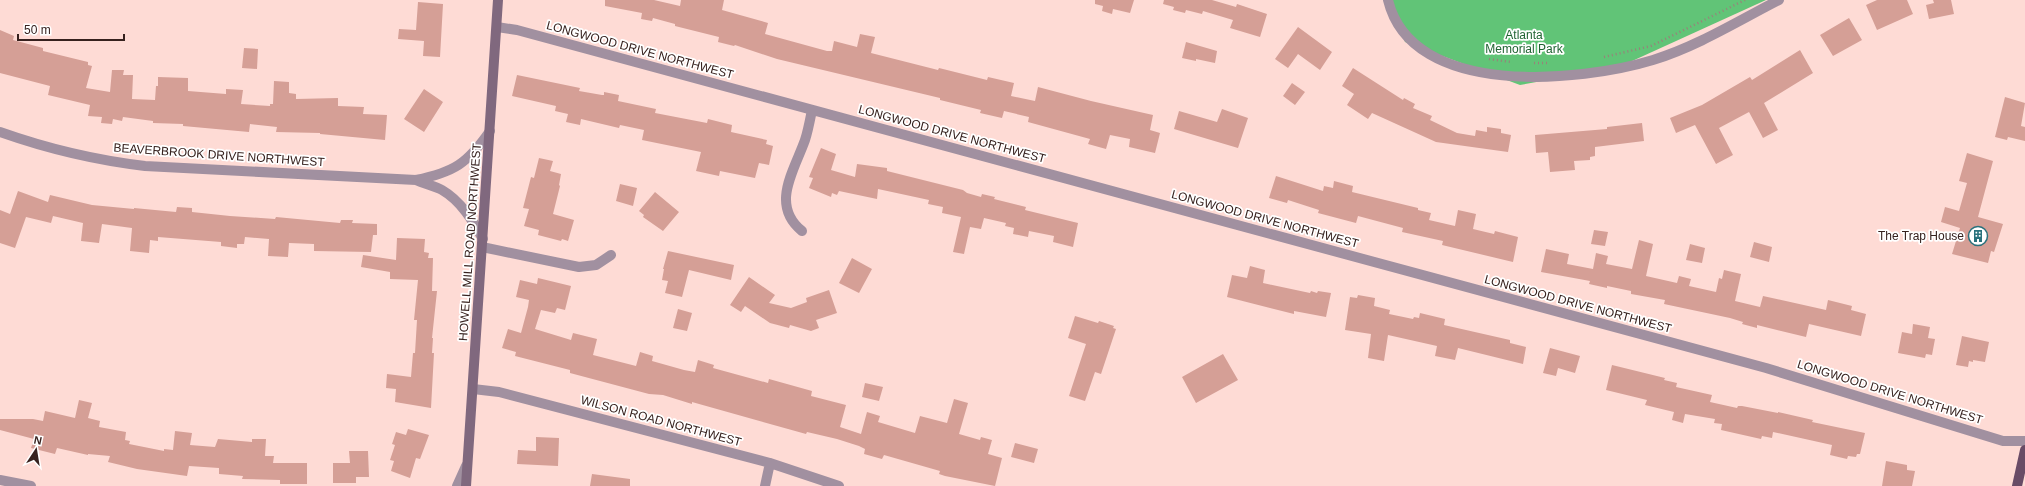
<svg xmlns="http://www.w3.org/2000/svg" width="2025" height="486" font-family="Helvetica,sans-serif">
	<rect width="100%" height="100%" fill="#fedbd5"/>
	<!-- forest -->
	<path fill="#61c477" d="M1389,0H1766L1619,67L1520,85L1405,42Z"/>
	<!-- building -->
	<path fill="#d59f96" d="M605,0H654L680,6L681,0H724L722,10L768,23L765,34L827,51H832L834,41L857,47L860,34L875,37L871,53L938,70L939,68L987,80L988,77L1014,83L1011,96L1035,101L1038,87L1091,101L1153,115L1150,130L1160,133L1155,153L1129,147L1130,139L1110,135L1106,149L1088,144L1090,139L1028,122L1029,117L1004,111L1002,118L980,113L981,110L940,100V98L777,59L735,45L734,46L718,42L719,37L675,26V24L653,18L652,21L641,19L642,13L605,6Z
		M1095,0H1134L1130,13L1113,9L1112,14L1102,11L1103,6L1095,4Z
		M1164,0H1212L1236,7L1237,4L1267,14L1260,37L1230,28L1233,20L1203,11L1202,14L1186,10L1185,13L1173,10L1174,7L1163,4Z
		M1877,0H1907L1913,14L1877,30L1866,5Z
		M1933,0H1951L1954,14L1929,19L1926,5L1934,3Z
		M418,2L443,4L440,57L423,56L424,41L398,39L399,29L416,30Z
		M1849,18L1862,40L1833,56L1820,35Z
		M1298,27L1332,52L1320,70L1298,54L1288,68L1275,59Z
		M0,30L14,36L13,40L43,48V51L88,62V65L92,66L86,88L110,92L112,70H124L123,75H133L132,99L155,100L156,86H158V77L188,78V91L226,94V89L243,90L241,104L270,106V104H273L274,81L289,82V93L296,94V99L338,98V106L364,107L363,114L387,115L385,140L320,134V133L276,132L277,127L250,124L249,132L183,126V124L153,123V121L123,117L122,121L113,119L112,124L101,123L102,117L88,116L90,105L48,95L50,86L0,73Z
		M1186,42L1217,51L1215,63L1196,59V61L1182,58Z
		M244,48L258,49L257,69L242,68Z
		M1800,50L1813,73L1764,103L1778,130L1763,138L1749,112L1719,128L1733,155L1716,164L1695,125L1676,133L1670,118L1702,105L1750,77L1752,80Z
		M1353,68L1403,100L1404,98L1415,104L1413,108L1432,116L1430,120L1457,133L1475,136L1476,130L1487,132V127L1501,129V133L1511,135L1508,152L1436,142L1372,113L1368,119L1347,105L1354,94L1342,86Z
		M517,75L580,88L579,91L602,95H604V92L619,95L618,101L656,109L655,113L707,123L708,119L732,125L731,132L767,140L766,144L773,146L769,165L759,163L755,178L720,171L719,176L696,171L701,152L642,140L644,130L620,125L619,128L581,119L580,125L566,122L568,114L555,111L556,106L512,96Z
		M1292,83L1305,92L1295,105L1283,96Z
		M424,89L443,102L424,132L404,119Z
		M2005,97L2025,103L2021,126L2025,127V141L2008,137L2007,140L1995,137Z
		M1222,109L1248,118L1238,148L1174,129L1179,111L1217,122Z
		M1642,123L1644,141L1595,147V156L1590,157V160L1574,161L1575,170L1550,172L1548,152L1536,153L1535,135L1607,129V127Z
		M821,148L836,154L831,170L855,177L857,164L887,168V171L963,190L967,193L981,197L982,194L995,197L994,199L1026,207L1025,210L1078,223L1073,247L1053,242L1054,236L1029,231L1028,237L1013,234L1014,228L1005,226L1006,223L984,218L981,229L970,227L964,254L953,252L961,217L942,213L943,207L928,204L929,200L878,189L877,199L839,191L837,195L832,193L831,197L809,188L813,178L809,177Z
		M1967,153L1993,161L1978,217L2003,224L1994,252L1991,251L1988,263L1952,254L1960,228L1941,222L1945,207L1959,211L1967,183L1959,181Z
		M539,158L553,161L550,171L561,174L559,185L560,186L553,214L574,220L568,241L562,239L561,241L538,235L539,230L524,226L529,209L523,208L531,177L534,178Z
		M1276,176L1323,191L1324,186L1333,188L1334,181L1353,186L1352,192L1418,208V210L1431,213L1429,220L1455,226L1458,210L1476,214L1473,229L1494,234L1495,231L1518,237L1513,262L1442,245L1443,241L1402,232L1403,228L1358,216L1356,223L1318,213L1319,210L1288,200L1287,203L1269,198Z
		M620,184L637,188L633,206L616,201Z
		M18,191L48,202L50,195L92,205L134,209V208L176,212L177,207L192,208V212L230,216L275,219L276,217L340,223L341,220H353L352,223L377,224V235H373L371,252L314,251V244L289,243L288,257L268,256L269,239L245,237L244,244H237V248L221,246V242L158,237V241L150,240L149,253L130,251L132,228L102,224L99,243L81,241L83,223L53,216L51,223L26,217L15,248L0,243V210L10,214Z
		M655,192L679,212L663,231L643,217L644,215L639,211Z
		M1594,230L1608,232L1605,246L1591,244Z
		M397,238L425,239L424,252L429,253L428,258H433L432,291H437L432,338H433L432,353H434L431,408L395,402L396,389L386,388L387,374L411,377L413,353H415L417,320H414L418,280L390,279V272L361,267L363,255L396,260Z
		M1639,240L1653,244L1646,276L1677,283L1679,276L1691,279L1689,286L1716,292L1719,278L1722,279L1724,270L1741,274L1735,301L1760,307L1763,296L1826,310L1828,300L1852,306L1851,310L1866,314L1861,336L1809,324L1806,337L1757,325V328L1742,324L1743,322L1730,318L1664,304L1665,300L1631,294V291L1607,286V288L1589,284L1590,281L1541,272L1546,249L1569,254L1567,264L1593,269L1596,253L1608,256L1606,264L1632,269Z
		M1754,242L1772,247L1769,262L1750,257Z
		M1690,244L1705,248L1702,263L1686,260Z
		M668,251L734,265L731,280L689,270L682,297L665,293L668,281L662,280L664,269H663Z
		M852,258L872,269L859,293L839,283Z
		M1250,266L1265,270L1263,283L1310,293L1311,291L1317,293L1318,291L1331,293L1326,317L1294,311V314L1227,297L1232,275L1247,278Z
		M749,277L775,295L769,303L791,308L807,302L806,298L829,290L837,313L816,320L819,328L811,331L790,325L789,328L770,323L745,306L741,312L730,305Z
		M538,278L571,286L565,310L557,308L555,313L541,310L535,329L571,340L573,333L597,339L593,355L636,366L640,352L653,356L652,361L684,370L695,372L698,360L714,365L713,368L768,383L769,379L812,391L811,396L846,405L840,427L861,434L867,412L880,416L878,422L915,433L920,416L947,423L954,399L968,403L959,434L980,440L981,437L992,440L988,454L1002,458L995,486L945,476L939,474L940,471L884,455L882,459L864,454L865,449L859,446L837,439L807,432L806,434L692,402V404L663,395L649,394L570,373V370L515,356L516,352L502,348L508,329L521,333L528,307L529,300L516,297L520,280L537,284Z
		M1358,295L1375,298L1374,306L1390,310L1389,314L1413,319L1414,317L1419,318L1420,313L1445,319L1444,325L1510,340V343L1526,347L1523,364L1458,348L1455,360L1435,356L1437,346L1388,335L1384,361L1368,358L1371,334L1345,330L1350,297L1357,298Z
		M678,309L692,313L687,331L673,328Z
		M1075,316L1098,323L1099,321L1114,326L1113,328L1116,329L1101,374L1095,372L1085,401L1069,396L1086,344L1068,338Z
		M1913,324L1930,327L1928,338L1935,339L1932,355L1926,354L1925,358L1898,353L1902,332L1912,334Z
		M1962,336L1989,342L1985,362L1973,360V362L1969,361L1968,367L1956,365Z
		M1550,348L1580,356L1575,373L1558,368L1556,376L1543,373Z
		M1223,354L1238,380L1196,403L1182,377Z
		M1612,365L1665,378L1664,380L1677,383L1676,387L1712,395L1710,402L1737,408L1738,406H1742L1778,413V412L1813,420L1812,422L1865,433L1860,454H1857L1856,457L1848,456L1847,459L1830,455L1832,445L1773,432L1772,438L1762,436L1761,439L1721,430L1722,424L1714,423L1715,419L1685,414L1683,423L1672,420L1674,412L1645,405L1647,400L1606,390Z
		M865,383L883,387L879,401L862,397Z
		M79,400L92,403L88,418L100,421L99,427L126,432L125,440L130,441L129,444L164,451V449L173,450L175,431L192,433L190,445L215,447L218,439L252,442V439H266L265,456H274L273,463H307V484H280V480L242,479L243,476L219,474V468L189,466L187,476L137,469L108,462L110,456L88,454V455L57,448L55,454L31,448L34,439L0,430V419H33L43,421L45,411L75,418Z
		M408,429L429,435L420,459L416,458L410,478L391,471L394,461L390,460L395,445L392,444L396,432L406,435Z
		M536,437L559,438L558,466L517,464L518,450L536,451Z
		M1015,443L1038,449L1034,463L1011,457Z
		M349,451H368L369,477H356V483H333V463H350Z
		M1886,461L1907,465V470L1915,471L1912,486H1882Z
		M592,474L630,479V486H590Z"/>
	<g fill="none" stroke-linecap="round" stroke-linejoin="round">
		<!-- path -->
		<path stroke="#9b7f7a" stroke-width="2.5" stroke-dasharray="1 3" stroke-linecap="butt" d="M1604,57L1651,46L1745,0
			M1489,59L1511,62
			M1534,63H1549"/>
		<!-- minor -->
		<path stroke="#a190a0" stroke-width="10" d="M1388,0C1412,99 1581,82 1653,60C1698,46 1738,21 1779,0
			M497,27L517,30L1766,368L2003,441H2025
			M0,132C48,149 94,160 145,166L416,180C454,172 467,164 490,131
			M416,180C424,184 435,186 442,190C461,201 473,221 483,239
			M802,231C770,205 794,171 805,140C808,131 810,120 812,110
			M482,247L579,267L596,265L611,255
			M473,389L499,392L770,463L839,486
			M0,480L31,486
			M457,486L466,466
			M765,486L770,463"/>
		<!-- secondary -->
		<path stroke="#80687e" stroke-width="10" d="M466,486L498,0"/>
		<!-- primary -->
		<path stroke="#694b66" stroke-width="10" d="M2017,486L2025,450"/>
	</g>
	<!-- icons -->
	<defs>
		<g id="building-ring" transform="scale(1)"><circle r="9.5" fill="#fff" stroke="#29717c" stroke-width="1.5"/><path d="M-4-6H4V6H1V3H-1V6H-4ZM-2.5-4.3h1.7v1.8h-1.7ZM.8-4.3h1.7v1.8H.8ZM-2.5-1h1.7V.8h-1.7ZM.8-1h1.7V.8H.8Z" fill="#29717c"/></g>
	</defs>
	<g fill-rule="evenodd">
		<use href="#building-ring" x="1978" y="236"/>
	</g>
	<g text-anchor="middle" stroke-width="3.5" stroke-linejoin="round" paint-order="stroke">
		<!-- park labels -->
		<g font-size="12" fill="#216533" stroke="#fff">
			<text x="1524" y="39">Atlanta<tspan x="1524" dy="14">Memorial Park</tspan></text>
		</g>
		<!-- street labels -->
		<g font-size="12" fill="#36211e" stroke="#fff">
			<text transform="translate(640 50) rotate(15)" y="4">LONGWOOD DRIVE NORTHWEST</text>
			<text transform="translate(952 134) rotate(15)" y="4">LONGWOOD DRIVE NORTHWEST</text>
			<text transform="translate(219 155) rotate(4)" y="4">BEAVERBROOK DRIVE NORTHWEST</text>
			<text transform="translate(1265 219) rotate(15)" y="4">LONGWOOD DRIVE NORTHWEST</text>
			<text transform="translate(470 242) rotate(-86)" y="4">HOWELL MILL ROAD NORTHWEST</text>
			<text transform="translate(1578 304) rotate(15)" y="4">LONGWOOD DRIVE NORTHWEST</text>
			<text transform="translate(1890 392) rotate(17)" y="4">LONGWOOD DRIVE NORTHWEST</text>
			<text transform="translate(661 421) rotate(15)" y="4">WILSON ROAD NORTHWEST</text>
		</g>
		<!-- poi labels -->
		<g font-size="12" fill="#36211e" stroke="#fff" text-anchor="end">
			<text x="1964" y="240">The Trap House</text>
		</g>
	</g>
	<!-- north arrow -->
	<g transform="translate(36 450) rotate(12)" stroke="#ffffff" stroke-width="3" paint-order="stroke">
	<path d="M0-3L7 15L0 10L-7 15Z" fill="#36211e"/>
	<text y="-6" font-size="11" font-weight="bold" text-anchor="middle" fill="#36211e">N</text>
	</g>
	<!-- scale -->
	<path d="M18 34v6h106v-6" fill="none" stroke="#36211e" stroke-width="2"/>
	<text x="24" y="34" font-size="12" fill="#36211e" stroke="#ffffff" stroke-width="3" paint-order="stroke">50 m</text>
</svg>
